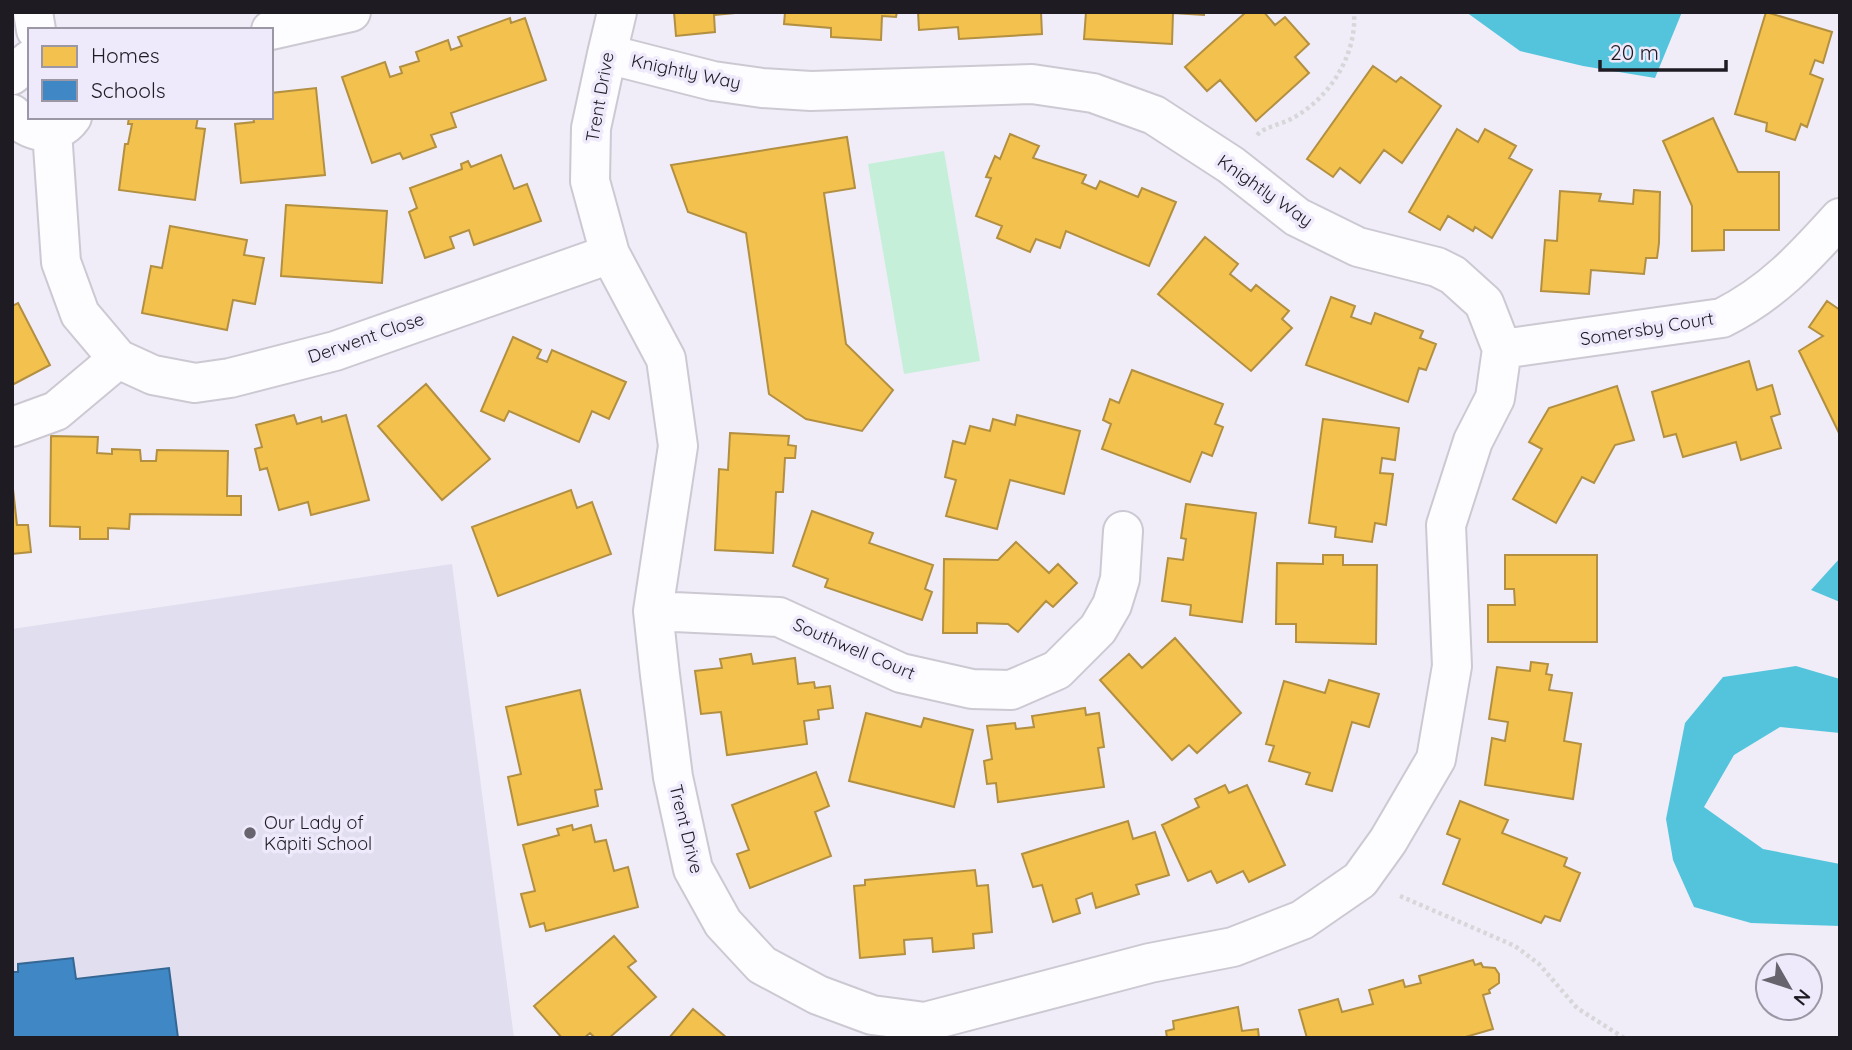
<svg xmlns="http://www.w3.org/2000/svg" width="1852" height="1050" font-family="Quicksand,sans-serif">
	<rect width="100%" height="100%" fill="#f0edf8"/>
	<!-- education -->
	<path fill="#e0deef" d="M452,564L514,1038H12V629Z"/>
	<!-- green -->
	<path fill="#c6efda" d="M944,151L980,361L904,374L868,164Z"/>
	<!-- water -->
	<path fill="#54c4dc" d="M1466,12H1682L1655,78L1583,66L1520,51Z
		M1840,558V602L1811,590Z
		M1796,666L1840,679V733L1780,727L1734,755L1704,807L1763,849L1840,864V926L1751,923L1694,907L1673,860L1666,819L1685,723L1723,677Z"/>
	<!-- homes -->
	<path fill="#f2c14e" stroke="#b28f41" stroke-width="2" d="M674,12H746L714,15L715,32L676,36Z
		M785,12H897L896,17L882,16L881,40L831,37V28L784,24Z
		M918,12H1041L1042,34L959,39L958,27L919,30Z
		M1086,12H1204V15L1173,13L1172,44L1084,39Z
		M1246,12H1264L1275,25L1285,17L1309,44L1295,57L1309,73L1256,121L1220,80L1207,91L1185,67Z
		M1766,12L1832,32L1823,63L1815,60L1810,74L1823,79L1807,127L1801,124L1795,140L1766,131L1767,123L1735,114Z
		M510,18L511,23L525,18L546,80L451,113L456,127L431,135L436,147L403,159L400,153L372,163L342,77L385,62L390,77L402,73L400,67L419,61L416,52L448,40L451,50L462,46L458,37Z
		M1373,66L1396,82L1401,77L1441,106L1402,163L1384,150L1360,183L1340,168L1333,177L1307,159Z
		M316,88L325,175L241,183L235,124L254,122L253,117H271V93Z
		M129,117H198L196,128L205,129L195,200L119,190L125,144H128L132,124H128Z
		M1713,118L1738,172H1779V230H1724V250L1692,251V206L1663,141Z
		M1457,129L1478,142L1485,129L1516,146L1509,158L1532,170L1492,238L1475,227L1473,231L1448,216L1440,230L1409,212Z
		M1010,134L1039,146L1033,158L1086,175L1082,183L1096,189L1100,181L1138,197L1142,188L1176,202L1149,266L1066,231L1060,248L1036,239L1030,252L997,238L1002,226L976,216L991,178L986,177L995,156L1000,159Z
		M847,137L855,188L824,193L846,344L893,390L862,431L806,419L769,394L746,233L688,212L671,165Z
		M501,155L514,189L527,184L541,221L474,245L469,230L450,237L454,248L425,258L409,212L417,208L410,188L462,169L461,164L468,161L471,167Z
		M1634,190L1660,192L1659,243L1657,258H1646L1644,274L1591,270L1589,294L1541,291L1545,240L1557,241L1560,191L1601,194L1599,201L1633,204Z
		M286,205L387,211L382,283L281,276Z
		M170,226L247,240L244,255L264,258L255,304L233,300L227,330L142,313L151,266L162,268Z
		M1205,237L1238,264L1230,274L1251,291L1256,285L1289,311L1282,319L1292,328L1251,371L1158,294Z
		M1331,297L1355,306L1351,317L1371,324L1375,313L1423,331L1420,338L1436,344L1426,370L1419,368L1408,402L1306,365Z
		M1827,301L1840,310V435L1799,351L1823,336L1809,327Z
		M18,303L50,365L12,385V306Z
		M513,337L541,350L537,358L547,362L552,350L626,382L609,419L592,411L579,442L509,411L504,421L481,411Z
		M1749,361L1757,390L1772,385L1780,414L1771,417L1781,448L1741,460L1736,442L1683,457L1676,434L1664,437L1652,392Z
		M1132,370L1223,404L1215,424L1223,427L1212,456L1202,452L1190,482L1102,449L1111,424L1103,420L1110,399L1119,403Z
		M426,384L490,459L442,500L378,426Z
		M1617,386L1634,440L1615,445L1594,483L1582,477L1556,523L1513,499L1542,449L1529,442L1549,408Z
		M294,415L297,424L321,417L322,422L346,415L369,500L311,515L308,502L279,510L267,468L260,470L255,449L262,447L256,425Z
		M1017,415L1080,431L1064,494L1010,480L997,529L946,516L956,480L945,477L953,441L965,444L970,426L990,431L993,419L1015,425Z
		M1323,419L1399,428L1395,460L1382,458L1380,473L1393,474L1386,525L1375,523L1372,542L1335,537L1336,527L1309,523Z
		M730,433L789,436L788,445L796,446L795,458H785L783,492H776L773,553L715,550L719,469L728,470Z
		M51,436L98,437L97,453L112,454V449L140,450L141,461H156L157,450L228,451L227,496H241V515L130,514L129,529L108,528V539H80V527L50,526Z
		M12,480L17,525H28L31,552L12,554Z
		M571,490L577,508L592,502L611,554L498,596L472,527Z
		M1186,504L1256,513L1242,622L1190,615L1191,605L1162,601L1168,558L1183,560L1186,539L1181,538Z
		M812,511L873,533L869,543L933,565L925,589L932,592L922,620L825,587L828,579L793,566Z
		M1016,542L1049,573L1058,564L1077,583L1053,607L1046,601L1018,632L1008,624L977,623V633H943L944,559L998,560Z
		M1323,555H1343V565H1377L1376,644L1296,642V624H1276L1277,563L1323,564Z
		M1505,555H1597V642H1488V605H1515L1514,589H1505Z
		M1175,638L1241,713L1197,753L1189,745L1172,760L1100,680L1129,654L1142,668Z
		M751,654L753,664L795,658L798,684L814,682L815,688L830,686L833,708L818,710L819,719L804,721L807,744L727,755L721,712L701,714L695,671L722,668L720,659Z
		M1531,662L1548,664L1546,674L1552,675L1549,690L1572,693L1564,741L1581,744L1573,799L1485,785L1492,738L1505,741L1508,722L1489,719L1497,667L1530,671Z
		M1329,680L1379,694L1369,727L1352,722L1332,791L1306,784L1310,773L1269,761L1274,746L1266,744L1284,681L1325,693Z
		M580,690L602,789L595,790L598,806L518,825L508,777L521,774L506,707Z
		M1085,708L1086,715L1099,713L1104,747L1098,748L1104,787L998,802L996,783L987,784L984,761L992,759L987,726L1015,723L1016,729L1034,727L1032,716Z
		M866,713L921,727L924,718L973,730L954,807L849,781Z
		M816,772L829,806L815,812L831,856L750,888L737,854L749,850L732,805Z
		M1225,785L1229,793L1247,785L1285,865L1249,882L1243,871L1217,883L1211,871L1188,881L1162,825L1199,807L1195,799Z
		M1460,801L1508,820L1502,833L1567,858L1564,866L1580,873L1560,921L1545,916L1541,923L1443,884L1460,839L1447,834Z
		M1128,821L1133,839L1155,832L1169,875L1136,885L1139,894L1096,908L1092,893L1076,899L1080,913L1053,922L1042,885L1033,887L1022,854Z
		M572,825L573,830L591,825L595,842L606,840L614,871L628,867L638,907L546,931L544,923L530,927L521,894L535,891L523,845L559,835L557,829Z
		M975,870L977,886L988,885L992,932L973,934L974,948L933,952L932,938L904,940L905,954L860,958L854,886L865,885V880Z
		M614,936L636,961L628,967L656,997L609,1038H595L590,1033L584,1038H562L534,1006Z
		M1473,960L1475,965L1481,963L1483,967L1495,968L1499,974V983L1489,990L1490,993L1483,995L1493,1029L1462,1038H1307L1299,1010L1338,999L1342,1012L1373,1004L1369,990L1403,980L1405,987L1421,983L1419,976Z
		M1238,1007L1242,1031L1258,1029L1259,1038H1167L1166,1031L1174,1029L1173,1021Z
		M693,1009L727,1038H669Z"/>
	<!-- schools -->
	<path fill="#3f88c5" stroke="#356794" stroke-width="2" d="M73,958L76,979L169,968L178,1038H12V972H18V964Z"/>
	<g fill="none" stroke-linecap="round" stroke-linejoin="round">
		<!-- street casing -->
		<g stroke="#ccc9d3" stroke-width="42">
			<path id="street" d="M33,12L36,30
				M271,30L351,12
				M607,54L713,81L762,88L811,91L1032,84L1093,93L1154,115L1231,165L1297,217L1358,247L1437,267L1453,275L1484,303L1502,349L1495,398L1473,441L1446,525L1452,666L1436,759L1388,841L1360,880L1302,920L1233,947L1150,963L925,1022L872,1015L818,995L762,965L723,923L693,869L673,777L660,675L653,611L678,446L666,359L610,254L590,181L591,128L607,54L617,12
				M12,75L30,60
				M12,114C27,132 56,140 72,117
				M52,131L61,262L80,314L118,359L153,375L195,383L230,378L335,351L610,254
				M1502,349L1722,318C1772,293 1803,259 1840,218
				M12,427L56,411L118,359
				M653,611L779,617L901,673L972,689L1011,690L1057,670L1098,629L1112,605L1120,579L1123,531"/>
		</g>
		<!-- path -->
		<path stroke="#d7d7d9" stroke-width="4.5" stroke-dasharray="3.5 3.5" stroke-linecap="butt" d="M1257,135C1266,126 1280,125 1291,119C1329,99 1357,56 1354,12
			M1400,896L1515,946L1539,964L1577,1008L1624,1038"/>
		<!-- street -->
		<use href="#street" stroke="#fdfcfe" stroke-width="38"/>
	</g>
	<!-- markers -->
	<circle fill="#68646e" stroke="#efe9fc" stroke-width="2.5" cx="250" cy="833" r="7"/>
	<g text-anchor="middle" stroke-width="7" stroke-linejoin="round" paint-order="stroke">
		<!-- street labels -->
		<g font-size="18" fill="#1e1b23" stroke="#efe9fc">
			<text transform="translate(686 72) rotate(12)" y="6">Knightly Way</text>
			<text transform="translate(600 97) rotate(-80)" y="6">Trent Drive</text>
			<text transform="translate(1265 191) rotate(35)" y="6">Knightly Way</text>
			<text transform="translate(1647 329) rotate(-9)" y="6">Somersby Court</text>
			<text transform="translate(366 338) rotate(-19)" y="6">Derwent Close</text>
			<text transform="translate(854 649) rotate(23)" y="6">Southwell Court</text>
			<text transform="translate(686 829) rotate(76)" y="6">Trent Drive</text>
		</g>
		<!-- poi labels -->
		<g font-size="18" fill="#1e1b23" stroke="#efe9fc" text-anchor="start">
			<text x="264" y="829">Our Lady of<tspan x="264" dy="21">Kāpiti School</tspan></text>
		</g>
	</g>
	<!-- border -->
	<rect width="1852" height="1050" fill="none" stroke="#1e1b23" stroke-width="28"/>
	<!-- legend -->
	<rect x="28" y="28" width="245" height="91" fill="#efe9fc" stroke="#9b97a5" stroke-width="2"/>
	<rect x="42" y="46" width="35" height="21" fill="#f2c14e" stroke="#9b97a5" stroke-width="2"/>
	<text x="91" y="63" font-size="21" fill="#1e1b23">Homes</text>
	<rect x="42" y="80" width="35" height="21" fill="#3f88c5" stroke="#9b97a5" stroke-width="2"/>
	<text x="91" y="98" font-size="21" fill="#1e1b23">Schools</text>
	<!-- north arrow -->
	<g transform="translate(1789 987) rotate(129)"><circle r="33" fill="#efe9fc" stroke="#9b97a5" stroke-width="2"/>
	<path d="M0-5L12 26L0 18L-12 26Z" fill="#68646e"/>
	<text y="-10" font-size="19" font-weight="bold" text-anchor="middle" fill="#1e1b23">N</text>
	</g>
	<!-- scale -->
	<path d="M1600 60v10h126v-10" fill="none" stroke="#1e1b23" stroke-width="3.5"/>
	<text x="1610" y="60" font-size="21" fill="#1e1b23" stroke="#efe9fc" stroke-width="5" paint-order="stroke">20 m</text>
</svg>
